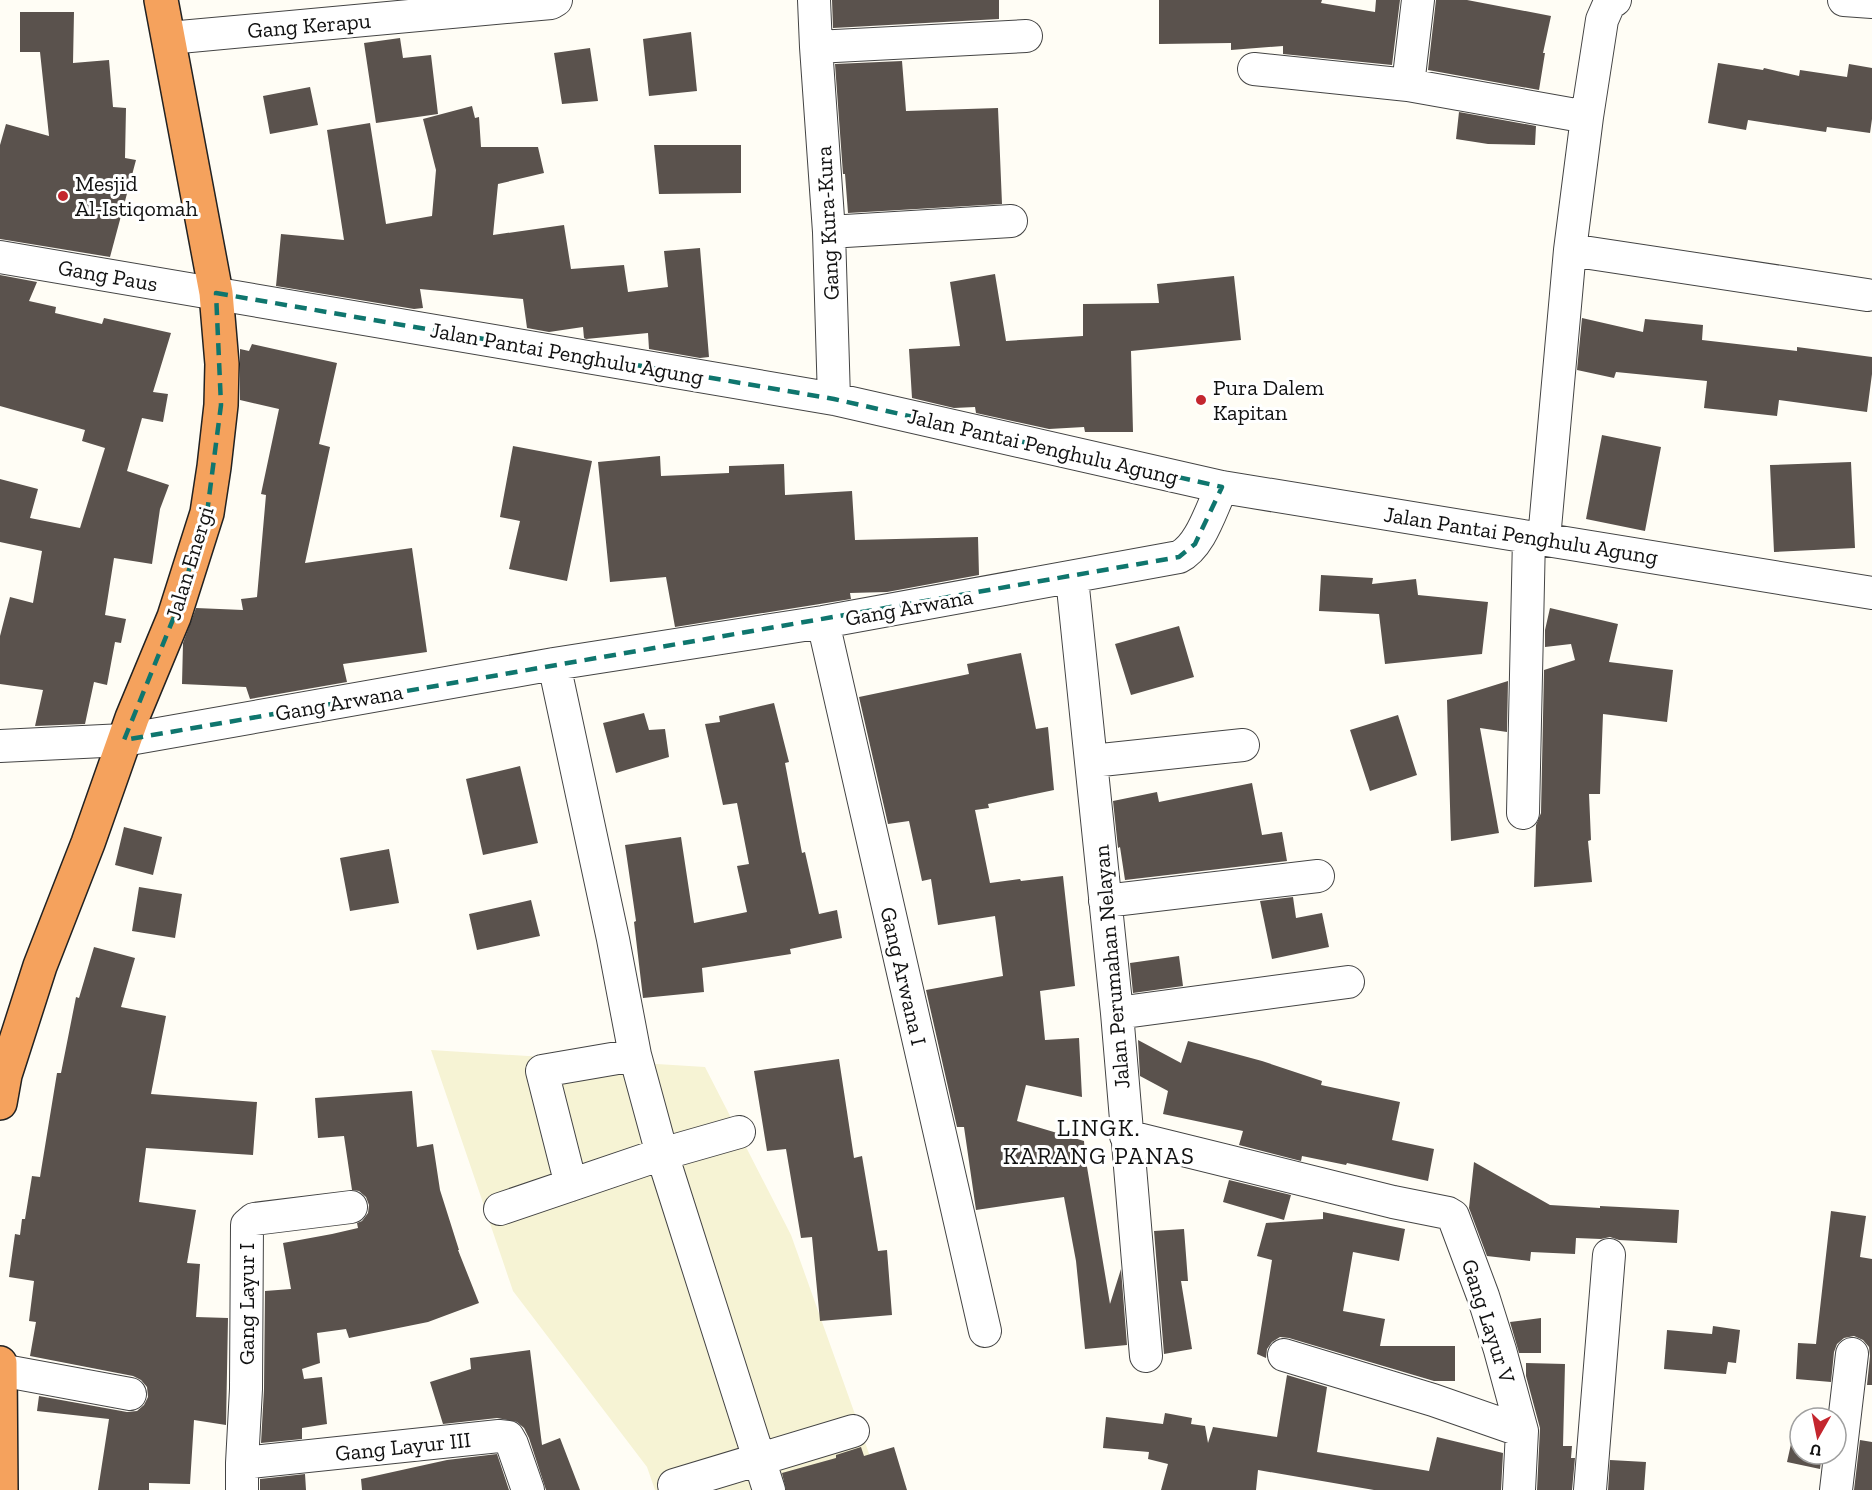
<svg xmlns="http://www.w3.org/2000/svg" width="1872" height="1490" font-family="'Zilla Slab',serif">
	<rect width="100%" height="100%" fill="#fffdf5"/>
	<!-- farmland -->
	<path fill="#f6f3d4" d="M431,1050L705,1067L791,1235L882,1490H655L647,1467L513,1291Z"/>
	<!-- building -->
	<path fill="#5a524d" d="M832,0H999V19L833,28Z
		M1159,0H1322L1321,3L1375,12L1376,0H1400L1392,65L1283,54V46L1231,50V43L1159,44Z
		M1436,0H1467L1551,16L1543,53H1545L1539,90L1428,70Z
		M20,12H74L73,63L109,60L113,107L126,108L125,158L136,160L110,257L0,239V145L6,124L49,136L40,52H20Z
		M691,32L697,91L649,96L643,39Z
		M400,38L403,58L431,55L438,114L376,123L364,43Z
		M590,48L598,101L562,104L554,53Z
		M902,61L906,111L998,108L1002,204L848,213L845,174H843L835,64Z
		M1718,63L1763,70L1764,68L1799,76L1800,70L1847,77L1849,64L1872,68V119L1870,133L1827,127L1826,132L1748,120L1746,130L1708,123Z
		M310,87L318,125L270,134L263,96Z
		M472,106L475,118L479,117L481,147H538L544,173L498,184L493,235L564,225L571,269L624,265L628,292L668,287L664,251L700,248L709,357L700,358L649,349L648,333L586,339L584,338L583,327L549,332L527,328L523,299L420,289L423,308L414,309L276,286L281,234L344,240L327,130L370,123L386,224L432,216L436,170L423,119Z
		M1459,112L1536,126L1535,145L1488,144L1456,139Z
		M654,145H741V193L659,194Z
		M995,274L1006,341L1083,336V304L1159,303L1157,284L1234,276L1241,340L1131,351L1133,432H1085L1084,427L1049,429L976,413L975,407L954,408L912,398L909,349L960,346L950,282Z
		M0,275L37,282L29,301L56,307L55,313L102,324L104,318L171,333L153,392L168,394L163,422L142,418L127,471L169,485L160,509L152,564L114,558L105,615L126,619L121,643L115,642L107,685L94,682L85,724L35,726L43,690L0,684V636L10,597L33,603L42,551L0,542V479L38,489L30,518L80,528L105,448L82,441L85,430L0,406Z
		M1582,318L1643,332L1645,319L1703,325L1702,340L1797,351V347L1872,357V374L1867,412L1779,400L1777,416L1704,408L1707,381L1616,372L1614,378L1577,370Z
		M252,344L337,363L319,444L330,447L305,563L412,548L427,652L343,664L347,682L250,699L246,687L182,684L183,643L196,608L243,610L241,599L257,597L266,495L261,494L279,409L240,400V349L249,351Z
		M1602,435L1661,447L1645,531L1586,519Z
		M513,446L592,461L567,581L509,569L520,521L500,517Z
		M660,456L661,476L729,473V466L784,464L785,495L852,491L855,540L978,537L979,575L887,592L850,593L851,599L675,627L666,577L610,582L598,462Z
		M1851,462L1855,548L1774,552L1770,465Z
		M1321,575L1373,578L1372,584L1416,579L1418,595L1488,602L1482,654L1385,664L1379,614L1319,611Z
		M1550,608L1618,624L1609,662L1673,670L1667,722L1603,714L1600,794H1589L1591,840L1588,841L1592,882L1534,887L1536,825L1541,813L1544,670L1575,660L1571,644L1545,647V630Z
		M1179,626L1194,677L1131,695L1115,644Z
		M1021,653L1036,729L1048,727L1054,790L988,804L989,808L975,810L990,883L1020,879L1021,881L1063,876L1075,986L1040,991L1045,1040L1079,1038L1082,1097L1026,1085L1017,1121L1084,1141L1085,1155L1110,1304L1121,1269L1127,1345L1085,1349L1076,1261L1064,1197L976,1210L964,1127H957L926,990L1003,976L995,916L938,925L931,879L922,881L909,821L888,824L859,697L969,674L967,664Z
		M1508,681L1507,732L1480,728L1499,833L1451,841L1447,700Z
		M774,703L789,762L785,763L802,853L805,852L819,914L837,910L842,938L790,949L791,954L702,968L704,992L643,998L634,922L636,921L625,845L681,837L694,923L747,912L737,866L749,864L737,803L723,805L705,724L720,722L719,716Z
		M644,713L649,730L665,729L669,757L616,773L603,723Z
		M1398,715L1417,775L1370,791L1350,730Z
		M520,766L538,843L483,855L466,779Z
		M1252,783L1262,835L1282,832L1287,861L1125,880L1120,847L1118,848L1113,801L1157,792L1159,802Z
		M124,827L162,837L153,875L115,865Z
		M389,849L399,903L350,911L340,858Z
		M139,887L182,894L175,938L132,931Z
		M1293,897L1296,918L1322,913L1329,947L1272,959L1260,901Z
		M531,900L540,936L477,950L469,914Z
		M94,947L135,958L121,1007L166,1016L151,1094L257,1102L253,1155L146,1148L139,1202L196,1210L187,1263L200,1264L196,1317L228,1318L226,1425L194,1420L190,1484L149,1483V1490H98L109,1419L37,1411L39,1396L127,1412L137,1411L144,1405L148,1397L147,1387L141,1380L133,1376L30,1356L36,1322L29,1321L34,1281L9,1277L15,1234L20,1235L22,1219H25L32,1176L40,1177L57,1073H61L76,997L79,998Z
		M1179,956L1183,986L1133,993L1130,963Z
		M1138,1040L1181,1063L1188,1041L1262,1061L1322,1081L1321,1085L1400,1102L1392,1140L1434,1149L1428,1181L1347,1163L1346,1165L1302,1156L1301,1161L1239,1145L1243,1131L1163,1114L1168,1091L1140,1076Z
		M839,1059L854,1158L862,1156L878,1251L887,1250L892,1315L820,1321L812,1237L801,1238L786,1149L767,1151L754,1071Z
		M412,1091L417,1147L433,1144L440,1190L459,1250H458L479,1303L428,1322L349,1338L346,1329L317,1333L320,1363L302,1369L304,1379L322,1377L327,1424L302,1428V1439L261,1443L264,1389L265,1291L291,1289L283,1243L332,1234L358,1228L357,1223L362,1221L368,1213L369,1205L366,1197L359,1191L352,1190L344,1136L318,1138L315,1098Z
		M1474,1162L1550,1205L1600,1208V1206L1679,1210L1677,1243L1619,1240L1610,1237L1601,1239L1576,1238L1575,1254L1531,1252L1530,1261L1487,1256L1469,1208Z
		M1229,1180L1291,1195L1284,1220L1223,1202Z
		M1831,1211L1866,1216L1860,1257L1872,1259V1385H1867L1870,1356L1869,1347L1863,1340L1854,1336L1844,1338L1837,1344L1834,1352L1831,1382L1796,1379L1798,1343L1816,1344Z
		M1323,1212L1405,1229L1399,1261L1353,1252L1343,1311L1385,1319L1380,1346H1455V1381H1434L1289,1338L1280,1337L1272,1342L1267,1349L1266,1358L1257,1354L1272,1260L1257,1256L1266,1223L1323,1219Z
		M1184,1229L1188,1281H1181L1192,1349L1164,1354L1154,1231Z
		M1541,1318V1353H1519L1510,1322Z
		M1713,1326L1740,1330L1736,1363L1728,1362L1726,1374L1664,1369L1667,1330L1712,1334Z
		M530,1350L542,1445L560,1438L580,1490H546L529,1438L524,1428L517,1422L497,1418L443,1424L430,1382L471,1369L470,1358Z
		M1526,1363L1565,1364L1563,1446H1572L1571,1458H1575L1572,1490H1537L1540,1428L1526,1376Z
		M1287,1375L1327,1387L1317,1452L1429,1471L1437,1437L1503,1453L1501,1490H1374L1258,1470L1256,1490H1161L1168,1464L1148,1459L1149,1452L1103,1448L1106,1417L1163,1424L1165,1413L1192,1418L1191,1424L1205,1426L1208,1443L1213,1427L1277,1437Z
		M1795,1426L1800,1427V1454H1822L1820,1469L1787,1462Z
		M1860,1440L1872,1442V1490H1854Z
		M861,1447L864,1456L894,1447L907,1490H786L782,1473L836,1458V1455Z
		M497,1454L509,1490H362L361,1479L447,1460Z
		M1610,1460L1646,1462L1644,1490H1608Z
		M305,1474L306,1490H260V1479Z"/>
	<g fill="none" stroke-linecap="round" stroke-linejoin="round">
		<!-- street casing -->
		<g stroke="#444" stroke-width="34">
			<path id="street" d="M814,0L816,47L829,232L834,399
				M1844,0L1872,2
				M169,38L551,3L556,0
				M816,47L1026,36
				M1254,69L1408,85L1587,117
				M1408,85L1418,0
				M829,232L1011,221
				M1570,250L1867,295
				M0,257L834,399L1222,487L1872,593
				M1544,539L1570,250L1587,117L1602,20L1609,4L1615,0
				M1072,578L1117,1013L1146,1356
				M823,622L985,1331
				M554,664L613,939L635,1055L662,1154L769,1490
				M0,746L124,740L554,664L823,622L1179,557C1201,546 1211,509 1222,487
				M1092,761L1243,745
				M1523,813L1529,537
				M1105,901L1318,876
				M1117,1013L1348,982
				M1126,1136L1393,1202L1448,1213L1453,1216L1483,1296L1500,1350L1522,1431L1519,1490
				M571,1185L542,1071L635,1055
				M500,1209L662,1154L739,1132
				M1284,1355L1433,1400L1522,1431
				M0,1370L130,1394
				M242,1463L499,1436L508,1437L512,1444L528,1490
				M674,1485L853,1431
				M242,1490V1463L246,1389L247,1225L254,1219L351,1207
				M1590,1490L1609,1255
				M1836,1490L1852,1354"/>
		</g>
		<!-- highway casing -->
		<g stroke="#222" stroke-width="36">
			<path id="highway" d="M0,1103L5,1075L40,966L88,843L132,718L174,617L207,513L214,467L221,405L222,364L216,293L161,0
				M0,1363L1,1490"/>
		</g>
		<!-- street -->
		<use href="#street" stroke="#fff" stroke-width="32"/>
		<!-- highway -->
		<use href="#highway" stroke="#f5a25d" stroke-width="33"/>
	</g>
	<!-- marked area -->
	<path fill="none" stroke="#0f766e" stroke-width="4.5" stroke-dasharray="12 8" stroke-linejoin="round" d="M216,293L834,399L1222,487L1195,544L1179,557L124,740L174,617L207,513L221,405Z"/>
	<!-- markers -->
	<g fill="#c4262e" stroke="#fff" stroke-width="2">
		<circle cx="63" cy="196" r="6"/>
		<circle cx="1201" cy="400" r="6"/>
	</g>
	<g text-anchor="middle" stroke-width="6" stroke-linejoin="round" paint-order="stroke">
		<!-- street labels -->
		<g font-size="22" fill="#111" stroke="#fff">
			<text transform="translate(309 25) rotate(-5)" y="8">Gang Kerapu</text>
			<text transform="translate(827 223) rotate(-93)" y="8">Gang Kura-Kura</text>
			<text transform="translate(108 275) rotate(10)" y="8">Gang Paus</text>
			<text transform="translate(567 353) rotate(10)" y="8">Jalan Pantai Penghulu Agung</text>
			<text transform="translate(1043 446) rotate(13)" y="8">Jalan Pantai Penghulu Agung</text>
			<text transform="translate(1521 535) rotate(9)" y="8">Jalan Pantai Penghulu Agung</text>
			<text transform="translate(189 563) rotate(-73)" y="8">Jalan Energi</text>
			<text transform="translate(909 607) rotate(-10)" y="8">Gang Arwana</text>
			<text transform="translate(339 702) rotate(-10)" y="8">Gang Arwana</text>
			<text transform="translate(1111 967) rotate(-95)" y="8">Jalan Perumahan Nelayan</text>
			<text transform="translate(904 976) rotate(77)" y="8">Gang Arwana I</text>
			<text transform="translate(246 1304) rotate(-90)" y="8">Gang Layur I</text>
			<text transform="translate(1489 1321) rotate(72)" y="8">Gang Layur V</text>
			<text transform="translate(403 1446) rotate(-6)" y="8">Gang Layur III</text>
		</g>
		<!-- poi labels -->
		<g font-size="22" fill="#111" stroke="#fff" text-anchor="start">
			<text x="75" y="191">Mesjid<tspan x="75" dy="25">Al-Istiqomah</tspan></text>
			<text x="1213" y="395">Pura Dalem<tspan x="1213" dy="25">Kapitan</tspan></text>
		</g>
		<!-- neighbourhood labels -->
		<g font-size="24" letter-spacing="1.5" fill="#111" stroke="#fff">
			<text x="1099" y="1136">LINGK.<tspan x="1099" dy="28">KARANG PANAS</tspan></text>
		</g>
	</g>
	<!-- north arrow -->
	<g transform="translate(1818 1436) rotate(189)"><circle r="28" fill="#ffffff" stroke="#a0a0a0" stroke-width="1.5"/>
	<path d="M0-4.5L10 22L0 15L-10 22Z" fill="#c4262e"/>
	<text y="-9" font-size="16" font-weight="bold" text-anchor="middle" fill="#111111">U</text>
	</g>
</svg>
